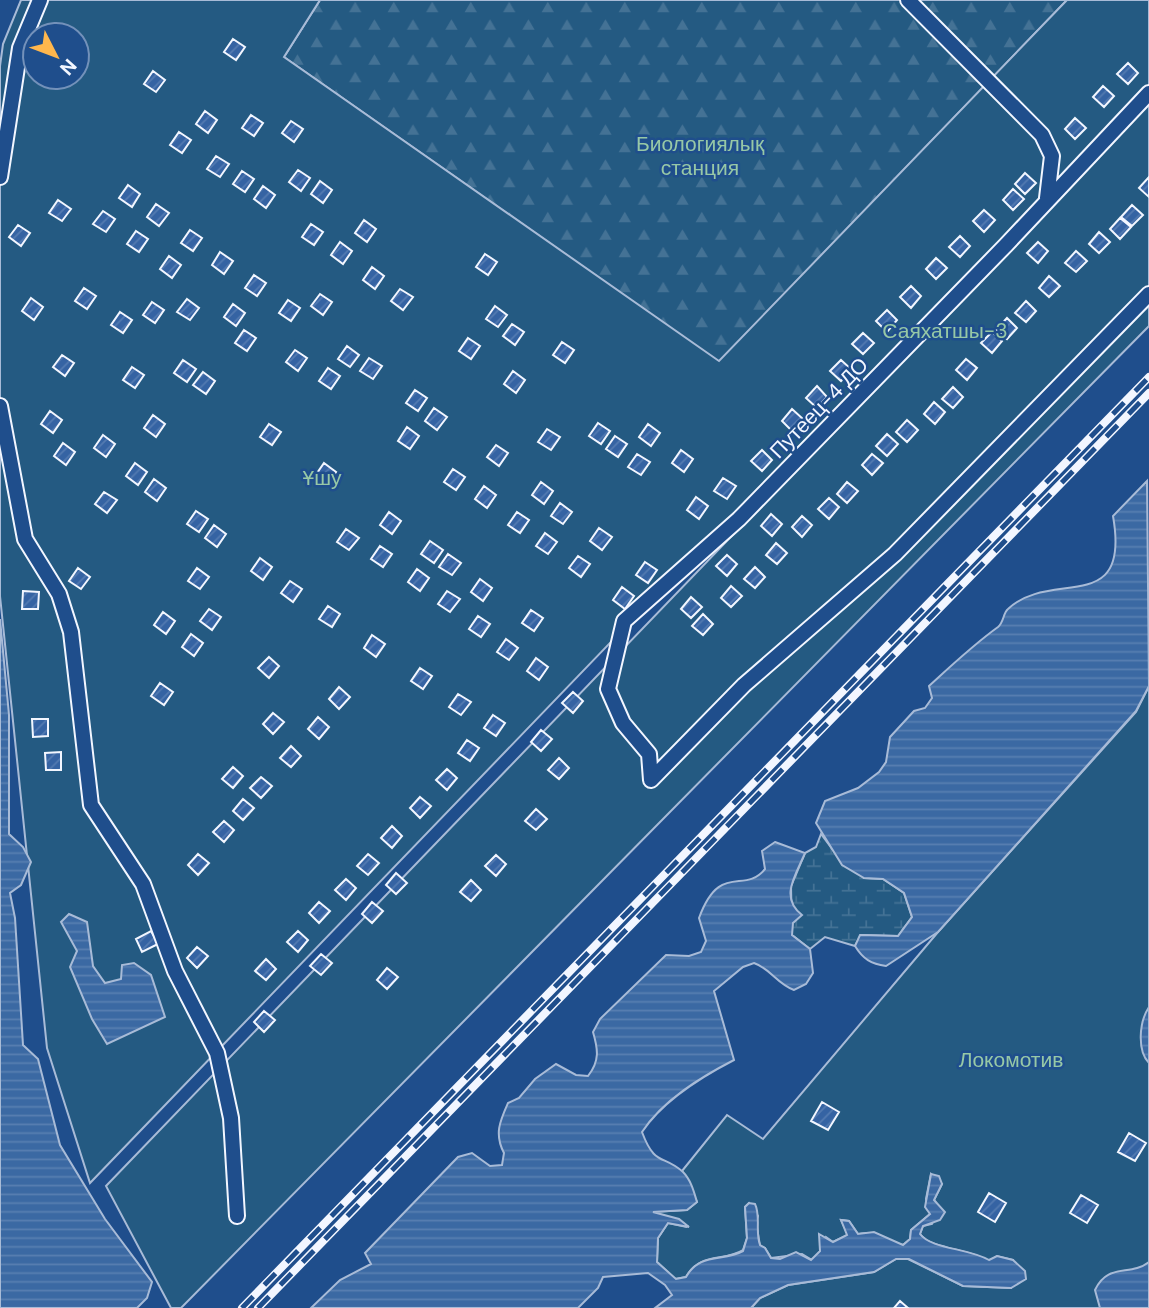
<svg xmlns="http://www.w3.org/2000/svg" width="1149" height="1308" font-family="'DM Sans',sans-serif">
	<defs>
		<pattern id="forest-firs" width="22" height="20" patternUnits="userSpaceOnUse" patternTransform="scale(1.75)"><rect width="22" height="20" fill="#245a82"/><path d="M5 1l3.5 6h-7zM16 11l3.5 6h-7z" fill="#447295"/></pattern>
		<pattern id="wetland-marsh" width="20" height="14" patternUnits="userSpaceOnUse" patternTransform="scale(1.75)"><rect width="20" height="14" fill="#245a82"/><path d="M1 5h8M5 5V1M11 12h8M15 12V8" fill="none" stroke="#447295"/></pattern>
		<pattern id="water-rules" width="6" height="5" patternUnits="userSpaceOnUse" patternTransform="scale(1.75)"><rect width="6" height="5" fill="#3b69a3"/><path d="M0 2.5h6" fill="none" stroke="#587fb1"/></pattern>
		<pattern id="building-hatch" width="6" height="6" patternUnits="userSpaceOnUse" patternTransform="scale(1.75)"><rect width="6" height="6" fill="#3563a3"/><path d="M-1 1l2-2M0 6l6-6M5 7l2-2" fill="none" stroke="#537ab1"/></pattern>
	</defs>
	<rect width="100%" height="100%" fill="#1f4e8c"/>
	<!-- forest -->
	<path fill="url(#forest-firs)" stroke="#a8bbd7" stroke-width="2" d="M320,0H1067L719,362L284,57Z"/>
	<!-- wetland -->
	<path fill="url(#wetland-marsh)" stroke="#a8bbd7" stroke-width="2" d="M821,834L836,854L864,878L883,879L904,893L912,917L898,936L861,935L855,946L825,937L810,949L792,935L791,886L805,853L816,847Z"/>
	<!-- garden -->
	<path fill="#245a82" stroke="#a8bbd7" stroke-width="2" fill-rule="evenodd" d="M21,0H320L284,57L719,361L1067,0H1149V326L181,1308H171L106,1186L826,438L815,430L90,1183L47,1048L0,596V66L3,44ZM35,35H77V77H35Z
		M1149,686V1308H751L760,1298L788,1285L874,1272L896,1259H908L963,1286L1011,1288L1013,1260L997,1256L989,1261C968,1248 932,1250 920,1234L923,1226L932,1224L939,1207L934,1200L942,1184L931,1174L926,1199L930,1214L911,1230L910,1239L903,1245C887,1242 876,1230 858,1234L849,1221L841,1220L848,1235L833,1242L826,1237L821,1251L812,1260L802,1254L771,1258L765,1248L760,1246L756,1222L758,1216L749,1203L745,1207L747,1238L743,1250C723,1262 700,1252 686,1277L675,1279L657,1262L658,1238L668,1223L687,1227L650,1212L687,1210L697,1202L682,1171L727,1115L763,1139L938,932L1136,712Z"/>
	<!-- water -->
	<path fill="url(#water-rules)" stroke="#a8bbd7" stroke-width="2" d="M1147,481L1149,686L1136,711L938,932L886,966C871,964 863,959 855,946L860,935L898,936L912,917L904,893L883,879L864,878L842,865L816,823L825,801L858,788L879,772L886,762L890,737L914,711L925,708L932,698L929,686C952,665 973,645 998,627C1004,622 1003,613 1008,609C1051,568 1131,618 1113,516Z
		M0,619L9,715V834L23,847L31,862L21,885L10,893L15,918L23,1045L38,1059L60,1145L105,1219L152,1282L147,1298L137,1308H0Z
		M775,842L805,853C796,875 779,897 802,915L793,923L792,935L810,949L813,973L806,984L794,990C777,984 771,969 754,963L743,967L714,991L734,1060C701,1077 663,1100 642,1132C655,1167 663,1154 683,1172C691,1180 694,1192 697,1202L687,1210L653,1212L679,1219L689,1227L668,1223L658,1238L657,1262L676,1279L686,1277C700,1252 723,1262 743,1251L747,1238L745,1207L749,1203L755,1204C761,1216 755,1232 760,1245L765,1248L771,1258L780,1259L796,1252L811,1260L820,1251L819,1234L833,1242L847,1235L841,1220L849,1221L858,1234L874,1232L903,1245L910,1239L911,1230L930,1214L925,1207L931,1174L939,1176L942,1184L934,1200L945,1212L940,1220L923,1226L920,1234C931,1249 968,1248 989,1260L997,1256L1013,1260L1025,1271L1026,1279L1011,1288L963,1286L909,1259H896L874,1272L788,1285L760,1298L751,1308H655L672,1295L665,1285L648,1273L603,1277L598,1288L578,1308H311L340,1280L371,1264L365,1253L458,1157L472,1153L490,1166L502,1165L504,1153C494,1134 500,1121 508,1103L519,1098L535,1079L556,1064L576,1075L588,1076C600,1061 598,1049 593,1032L600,1019L666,955L689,956L701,952L706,941L699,918C720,861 744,895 765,869L762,851Z
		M69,914L87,922L93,966L105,983L121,979L122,965L134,963L151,975L165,1017L107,1044L92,1019L70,967L77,951L61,922Z
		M1149,1007V1063C1137,1051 1139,1022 1149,1007Z
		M1149,1262V1308H1100L1095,1290C1108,1262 1130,1277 1149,1262Z"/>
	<!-- building -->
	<path fill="url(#building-hatch)" stroke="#f2f6ff" stroke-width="2" d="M233,39L245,47L236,60L224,52Z
		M1128,63L1138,73L1128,84L1117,74Z
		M153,71L165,80L156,92L144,84Z
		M1103,86L1114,96L1104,107L1093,97Z
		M205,111L217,120L208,133L196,124Z
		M251,115L263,123L254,136L242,128Z
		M1075,118L1086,128L1075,139L1065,129Z
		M291,121L303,129L294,142L282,133Z
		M179,132L191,140L182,153L170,145Z
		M216,156L229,164L220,177L207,169Z
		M298,170L310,178L301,191L289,182Z
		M242,171L254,179L245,192L233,184Z
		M1025,173L1036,183L1025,194L1015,184Z
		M1149,177V197L1139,188Z
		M320,181L332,190L323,203L311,194Z
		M128,185L140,194L132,207L119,198Z
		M263,186L275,195L266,208L254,199Z
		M1013,189L1024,199L1013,210L1003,200Z
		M58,200L71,209L62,221L49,213Z
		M156,204L169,213L159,226L147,217Z
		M1132,205L1143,215L1132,226L1121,217Z
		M984,210L995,220L984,232L973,221Z
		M103,211L115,219L106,232L93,224Z
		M1120,218L1131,227L1120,239L1110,229Z
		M364,220L376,229L367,242L355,233Z
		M311,224L323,232L314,245L302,237Z
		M18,225L30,233L21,246L9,237Z
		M190,230L202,238L193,251L181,243Z
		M136,231L148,239L139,252L127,244Z
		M1099,232L1110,242L1099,253L1089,244Z
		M960,236L970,246L960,257L949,247Z
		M340,242L352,251L343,264L331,255Z
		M1038,242L1048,251L1038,263L1027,253Z
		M1076,251L1087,261L1076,272L1065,263Z
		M220,252L233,261L224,274L212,265Z
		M485,254L497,262L488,275L476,267Z
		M169,256L181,265L172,278L160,269Z
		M936,258L947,268L936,279L926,269Z
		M372,267L384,276L375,289L363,280Z
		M254,275L266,283L257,296L245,288Z
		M1049,276L1060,286L1049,297L1039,288Z
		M911,286L921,296L911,308L900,297Z
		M84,288L96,296L87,309L75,301Z
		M400,289L413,297L403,310L391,301Z
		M320,294L332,302L323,315L311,306Z
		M31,298L43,307L34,320L22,311Z
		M187,299L199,308L190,320L177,312Z
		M288,300L300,308L291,321L279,313Z
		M1026,301L1036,311L1026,322L1015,313Z
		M152,302L164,310L155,323L143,315Z
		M233,304L245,313L236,326L224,317Z
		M495,306L507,315L498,327L486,319Z
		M887,310L897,320L887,332L876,321Z
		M120,312L132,320L123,333L111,325Z
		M1007,318L1017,328L1007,339L996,330Z
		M512,324L524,332L515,345L503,336Z
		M244,330L256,338L247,351L235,343Z
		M992,332L1002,341L992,353L981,343Z
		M863,333L874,343L863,354L852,344Z
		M468,338L480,346L471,359L459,351Z
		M562,342L574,350L565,363L553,355Z
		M347,346L359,355L350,367L338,359Z
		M295,350L307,358L298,371L286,362Z
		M62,355L74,363L65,376L53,367Z
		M369,358L382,366L373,379L360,371Z
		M966,359L977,368L967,380L956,370Z
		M183,360L196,369L187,382L174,373Z
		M841,360L852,370L841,381L830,371Z
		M132,367L144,375L135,388L123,380Z
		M328,368L340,376L331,389L319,381Z
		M513,371L525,380L516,393L504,384Z
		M203,372L215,381L206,394L193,385Z
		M817,386L827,397L817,408L806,398Z
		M953,387L963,397L953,408L942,399Z
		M415,390L427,398L418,411L406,403Z
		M934,402L945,412L935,424L924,414Z
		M434,408L447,417L437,430L425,421Z
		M792,409L803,419L792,431L782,421Z
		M50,411L62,420L53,433L41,424Z
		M153,415L165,424L156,437L144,428Z
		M907,420L918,430L907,442L896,432Z
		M598,423L610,431L601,444L589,436Z
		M269,424L281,432L272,445L260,437Z
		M648,424L660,433L651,446L639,437Z
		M407,427L419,436L410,449L398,441Z
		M547,429L560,437L551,450L538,442Z
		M887,434L898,444L887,456L876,446Z
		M103,435L115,444L106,457L94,448Z
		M615,436L627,444L618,457L606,449Z
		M63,443L75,452L66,465L54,456Z
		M496,445L508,453L499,466L487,457Z
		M681,450L693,459L684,472L672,463Z
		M762,450L772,460L762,471L751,461Z
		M637,454L650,462L641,475L628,467Z
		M872,454L883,463L872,475L862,465Z
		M135,463L147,472L138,485L126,476Z
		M324,463L336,472L327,485L315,476Z
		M453,469L465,477L456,490L444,482Z
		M723,478L736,486L727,499L714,491Z
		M154,479L166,488L157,501L145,492Z
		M541,482L553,491L544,504L532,495Z
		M847,482L858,491L847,503L837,494Z
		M484,486L496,495L487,508L475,499Z
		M104,492L117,500L107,513L95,504Z
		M696,497L708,506L699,519L687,510Z
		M829,498L839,507L829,519L818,509Z
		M560,503L572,512L563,524L551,516Z
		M196,511L208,519L199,532L187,524Z
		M389,512L401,521L392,534L380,525Z
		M517,512L529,520L520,533L508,525Z
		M771,514L782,524L772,536L761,526Z
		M802,516L812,525L802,537L792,527Z
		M214,525L226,534L217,547L205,538Z
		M599,528L612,537L602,550L590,541Z
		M346,529L359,538L349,550L337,542Z
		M545,533L557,542L548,554L536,546Z
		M430,541L443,550L434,563L421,554Z
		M776,543L787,553L777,564L766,555Z
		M380,546L392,554L383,567L371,559Z
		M448,554L461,563L452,575L439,567Z
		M727,555L737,564L727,576L716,566Z
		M578,556L590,564L581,577L569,568Z
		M260,558L272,567L263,580L251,571Z
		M645,562L657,570L648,583L636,575Z
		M755,567L765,577L755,588L744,579Z
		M78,568L90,577L81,589L69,581Z
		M197,568L209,577L200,589L188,581Z
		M417,569L429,578L420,591L408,582Z
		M480,579L492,588L483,601L471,592Z
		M290,581L302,589L293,602L281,593Z
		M731,586L742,596L731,607L721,598Z
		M622,587L634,596L625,609L613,600Z
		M23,591L39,592L38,609H22Z
		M447,591L460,599L450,612L438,604Z
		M691,597L702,607L691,618L681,609Z
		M328,606L340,614L332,627L319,619Z
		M209,609L221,617L212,630L200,621Z
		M531,610L543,618L534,631L522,623Z
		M163,612L175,621L166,634L154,625Z
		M703,614L713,624L703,635L692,626Z
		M478,616L490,624L481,637L469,629Z
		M191,634L203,643L194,656L182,647Z
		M372,635L385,644L376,657L364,648Z
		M506,639L518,648L509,660L497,652Z
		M269,657L279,666L269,678L258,668Z
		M536,658L548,667L539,680L527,671Z
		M420,668L432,676L423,689L411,681Z
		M160,683L173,692L164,705L151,696Z
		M339,687L350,697L339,709L329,699Z
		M573,692L583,701L573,713L562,703Z
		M458,694L471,702L461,715L449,707Z
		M273,713L284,722L273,734L263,724Z
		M493,715L505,723L496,736L484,728Z
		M318,717L329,727L319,739L308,729Z
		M32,719H48V736L33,737Z
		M541,730L552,739L541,751L531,742Z
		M467,740L479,748L470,761L458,753Z
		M291,746L301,756L291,767L280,758Z
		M61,752V770H46L45,753Z
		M559,758L569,768L559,779L548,770Z
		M233,767L243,776L233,788L222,779Z
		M447,769L457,778L447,790L436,780Z
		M261,777L272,786L261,798L250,788Z
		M420,797L431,806L420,818L410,808Z
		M243,799L254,808L243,820L233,811Z
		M536,809L547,819L536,830L525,821Z
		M224,821L234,830L224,842L213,832Z
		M392,826L402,836L392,848L381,838Z
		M198,854L209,863L198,875L188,865Z
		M368,854L379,863L368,875L357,866Z
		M496,855L506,864L496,876L485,866Z
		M396,873L407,883L396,894L386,885Z
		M346,879L356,888L346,900L335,890Z
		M471,880L481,890L471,901L460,892Z
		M319,902L330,911L319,923L309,913Z
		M372,902L383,911L372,923L362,914Z
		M151,931L158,944L142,952L136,939Z
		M298,931L308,940L298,952L287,942Z
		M197,947L208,956L197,968L187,958Z
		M321,954L332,963L321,975L310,966Z
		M266,959L276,969L266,980L255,971Z
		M387,968L398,977L387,989L377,980Z
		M264,1011L275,1020L264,1032L254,1022Z
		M822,1102L839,1112L828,1130L811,1121Z
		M1129,1133L1146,1143L1135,1161L1118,1152Z
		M989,1193L1006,1203L995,1222L978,1212Z
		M1081,1195L1098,1205L1087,1223L1070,1213Z
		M900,1301L908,1308H894Z"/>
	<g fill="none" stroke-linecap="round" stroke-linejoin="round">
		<!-- minor casing -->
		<g stroke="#f2f6ff" stroke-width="18">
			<path id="minor" d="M908,0L1042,135L1052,156L1047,198
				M0,177L20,48L40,0
				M0,406L25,539L59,594L71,632L91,805L143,884L175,971L217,1053L231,1118L237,1216
				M651,780L649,754L623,723L608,689L624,621L739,519L1006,245L1149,93
				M651,780L744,685L895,554L1149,294"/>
		</g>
		<!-- minor -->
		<use href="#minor" stroke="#1f4e8c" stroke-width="14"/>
		<!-- rail casing -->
		<g stroke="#f2f6ff" stroke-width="8">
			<path id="rail" d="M242,1308L1149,377
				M258,1308L1149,393"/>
		</g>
		<!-- rail -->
		<use href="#rail" stroke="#1f4e8c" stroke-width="5" stroke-dasharray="16" stroke-linecap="butt"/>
	</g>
	<g text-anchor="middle" stroke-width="5" stroke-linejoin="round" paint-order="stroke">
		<!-- park labels -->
		<g font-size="21" fill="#97c8a6" stroke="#1f4e8c">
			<text x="700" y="151">Биологиялық<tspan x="700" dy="24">станция</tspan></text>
			<text x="945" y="338">Саяхатшы-3</text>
			<text x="322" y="485">Ұшу</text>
			<text x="1011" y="1067">Локомотив</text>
		</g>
		<!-- street labels -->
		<g font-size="21" fill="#f2f6ff" stroke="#1f4e8c">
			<text transform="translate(819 408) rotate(-46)" y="7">Путеец-4 ДО</text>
		</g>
	</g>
	<!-- north arrow -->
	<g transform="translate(56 56) rotate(132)"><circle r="33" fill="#1f4e8c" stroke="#7391ba" stroke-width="2"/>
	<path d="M0-5L12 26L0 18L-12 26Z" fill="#ffb74d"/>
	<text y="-10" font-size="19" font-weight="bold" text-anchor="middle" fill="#f2f6ff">N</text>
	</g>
</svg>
